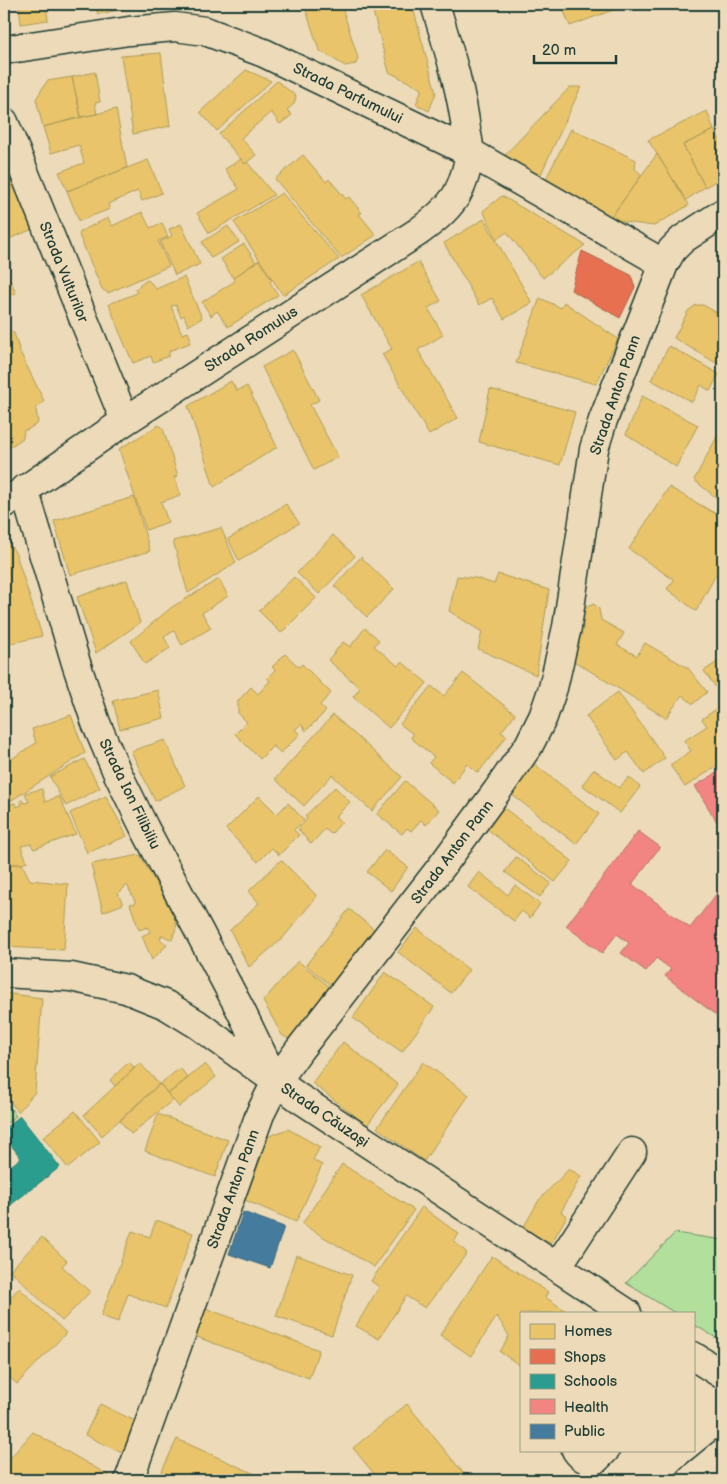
<svg xmlns="http://www.w3.org/2000/svg" width="727" height="1484" font-family="'Balsamiq Sans',sans-serif">
	<rect width="100%" height="100%" fill="#ecdab8"/>
	<filter id="ink" filterUnits="userSpaceOnUse"><feTurbulence type="fractalNoise" baseFrequency=".02" numOctaves="2"/><feDisplacementMap in="SourceGraphic" scale="10" xChannelSelector="R" yChannelSelector="G"/><feConvolveMatrix kernelMatrix="1 2 1 2 8 2 1 2 1" color-interpolation-filters="sRGB"/></filter>
	<g filter="url(#ink)">
		<!-- green -->
		<path fill="#b3df9d" stroke="#698e68" d="M4,1099L16,1116L4,1125Z
			M675,1233L723,1240V1342L693,1324V1313H675L626,1283Z"/>
		<!-- homes -->
		<path fill="#e9c46a" stroke="#ac9c5a" d="M19,4H46L48,20L21,24Z
			M94,4H144V5L98,14Z
			M304,4H341L358,58L356,64L345,66L319,50Z
			M371,4H412L436,93L429,111L416,104L422,89L389,72Z
			M561,4H629L570,26Z
			M161,53L170,126L133,134L121,56Z
			M246,70L271,81L217,131L200,112Z
			M95,72L100,102L95,103L97,114L81,117L72,77Z
			M72,77L81,117L43,127L36,99L47,81Z
			M277,81L296,96L294,104L287,110L292,115L280,124L271,112L241,138L256,155L245,164L219,134Z
			M570,87H581L540,176L503,157Z
			M116,109L127,168L67,191L59,172L84,163L79,145L51,153L43,127Z
			M707,111L714,130L683,145L705,187L686,200L648,140Z
			M571,129L636,160L635,169L642,175L611,217L597,208L593,212L558,193L562,188L545,181Z
			M714,130L723,145V177L705,187L683,145Z
			M657,154L689,205L654,226L624,222L611,217Z
			M303,155L326,182L329,179L346,199L349,197L362,213L359,214L376,235L341,258L275,179Z
			M4,159L33,229L4,241Z
			M241,159L245,164L247,162L274,195L209,233L197,213L239,189L225,169Z
			M148,160L162,193L142,201L138,191L108,204L110,209L79,221L67,191Z
			M282,193L339,259L283,295L234,222Z
			M502,196L585,245L543,278L507,232L497,239L483,211Z
			M142,212L150,228L162,223L168,237L158,241L169,266L108,293L102,289L79,235L81,231L108,218L112,226Z
			M484,219L532,303L504,319L492,298L479,305L444,243Z
			M181,224L200,264L175,275L160,242L172,236L169,229Z
			M228,226L239,242L211,258L202,242Z
			M244,244L256,262L233,278L221,259Z
			M259,260L272,280L270,282L278,295L228,327L217,311L211,316L202,302L235,281L233,278Z
			M418,262L441,301L428,308L443,335L418,350L458,418L429,435L382,354L392,349L361,295Z
			M4,267L16,293L4,298Z
			M184,277L202,318L188,326L184,315L181,317L176,305L171,306L182,334L188,332L191,339L189,340L190,343L169,351V356L153,362L151,356L133,363L119,331L109,304L137,293L135,289L139,287L140,284L148,280L152,284L156,289Z
			M540,298L561,308L564,302L618,339L596,384L516,363Z
			M696,305H703L723,316V367L674,338L688,311Z
			M10,332L14,333L20,352L44,401L36,409L38,423L27,430H24L23,438L4,451V333Z
			M669,346L719,374L710,391L701,385L692,402L651,380Z
			M293,350L319,400L310,405L338,457L314,470L262,367Z
			M231,381L237,391L247,386L277,447L214,487L188,406Z
			M490,389L575,412L560,465L479,442Z
			M642,396L698,425L676,467L626,434Z
			M159,425L163,429L178,476L174,477L181,495L161,502L168,522L146,530L119,449Z
			M719,433L723,436V503L694,480Z
			M669,487L723,518V562L696,611L667,589L674,580L629,549Z
			M134,497L150,551L70,575L54,521Z
			M286,504L299,523L239,561L228,539Z
			M221,528L236,563L188,593L173,541Z
			M333,535L355,556L319,594L297,573Z
			M4,542L9,543L16,554L42,636L4,645Z
			M361,557L394,589L367,617L334,586Z
			M498,574L549,590L536,675L478,649L482,632L449,611L457,576L476,578L494,584Z
			M294,577L316,598L281,633L259,611Z
			M219,579L228,596L202,613L211,628L182,645L174,631L164,637L170,648L145,664L131,641L172,607Z
			M127,580L140,623L96,653L77,597Z
			M594,604L599,609L601,620L624,633L617,645L637,656L645,643L688,668L707,692L693,704L682,695L666,718L574,661L583,628L581,618L584,608Z
			M365,628L379,640L374,646L398,666L402,662L427,683L389,728L353,697L360,688L328,660L343,642L350,647Z
			M285,654L299,667L302,664L331,693L320,705L326,711L306,731L301,724L295,730L300,734L281,753L273,746L260,759L235,734L247,722L238,713V701L251,687L258,694L270,681L267,678L275,670L272,667Z
			M723,658V697L704,671Z
			M463,673L515,714L501,732L507,736L478,773L467,764L453,783L429,763L434,757L411,738L413,734L400,724L431,686L444,696Z
			M158,690L164,718L120,729L113,701Z
			M618,692L665,758L644,774L628,752L617,760L586,716Z
			M719,707L723,714V762L685,787L670,765L691,751L684,741L707,726L702,719Z
			M71,715L85,753L4,805V764L36,743L32,729Z
			M333,715L402,777L372,811L332,775L304,806L275,779Z
			M165,740L185,786L155,801L131,751Z
			M84,759L100,788L66,806L50,777Z
			M534,764L599,814L576,844L511,794Z
			M594,769L619,788L629,777L640,787L620,813L582,785Z
			M405,781L439,810L426,825L421,820L411,831L407,828L402,834L377,814Z
			M335,787L350,802L335,817L342,822L331,834L325,829L311,844L298,829L307,819L305,816Z
			M42,789L45,802L59,796L76,834L34,849L31,844L21,846L27,862L22,864H11L9,856H4V812L6,811V805L15,803L16,807L22,805L20,801L22,800L24,803L29,802L25,793Z
			M106,796L127,836L87,853L70,813Z
			M259,796L277,814L288,803L304,820L294,830L299,835L279,855L272,848L258,862L226,829Z
			M499,804L572,861L555,882L482,825Z
			M385,850L408,867L391,891L367,872Z
			M140,855L170,908L177,925L172,940L162,935L160,939L167,945L152,960L142,936L150,932L148,927L139,930L130,904L136,903L127,885L118,894L123,904L103,912L91,864Z
			M516,857L551,883L540,897L505,872Z
			M281,860L317,896L283,938L249,967L230,930L259,903L249,891Z
			M4,864H22L30,880L68,884L64,950L4,947V924L10,923V905L4,903Z
			M479,872L508,895L515,885L540,904L530,918L522,911L514,921L468,887Z
			M349,909L376,931L333,987L306,965Z
			M417,928L469,970L451,993L398,952Z
			M298,961L331,988L295,1036L289,1039L282,1035L263,1001Z
			M385,972L434,1007L402,1052L353,1018Z
			M4,993L42,998L35,1092L18,1112L4,1093Z
			M343,1042L398,1085L367,1125L312,1083Z
			M129,1062L135,1068L115,1086L110,1080Z
			M423,1062L469,1095L424,1161L377,1128Z
			M140,1063L159,1084L102,1136L84,1115Z
			M205,1064L216,1077L179,1107L168,1094Z
			M180,1068L188,1078L168,1094L160,1084Z
			M720,1075H723V1111H717Z
			M160,1084L173,1100L131,1134L120,1121Z
			M75,1111L100,1142L68,1168L43,1137Z
			M158,1114L228,1140L215,1177L145,1151Z
			M288,1129L320,1147L313,1160L322,1165L296,1222L245,1200L269,1136Z
			M342,1164L414,1210L374,1267L302,1224Z
			M569,1169L581,1176L561,1212L567,1216L551,1244L523,1228L539,1200Z
			M422,1207L459,1234L454,1241L467,1253L425,1308L406,1296L379,1339L356,1326L379,1287L371,1281Z
			M156,1220L193,1233L166,1308L128,1294L118,1322L101,1316L132,1231L150,1237Z
			M42,1237L67,1261L62,1266L90,1292L62,1321L10,1270Z
			M296,1255L352,1275L332,1335L276,1316Z
			M492,1256L548,1292L545,1297L569,1313H521V1366L500,1352L509,1336L497,1316L471,1356L440,1335Z
			M19,1288L66,1333L17,1384L4,1372V1304Z
			M205,1308L319,1350L309,1378L194,1336Z
			M100,1404L137,1422L122,1453L85,1435Z
			M407,1404L469,1480H379L353,1448Z
			M33,1432L113,1478L112,1480H15L4,1474V1465Z
			M177,1439L268,1480H165L159,1477Z"/>
		<!-- shops -->
		<path fill="#e76f51" stroke="#ab6048" d="M582,251L631,275L635,287L620,318L571,290Z"/>
		<!-- schools -->
		<path fill="#2a9d8f" stroke="#278074" d="M20,1116L60,1167L4,1210V1171L21,1158L4,1136V1129Z"/>
		<!-- health -->
		<path fill="#f28482" stroke="#b36f6b" d="M723,769V832L695,786Z
			M638,831L660,847L632,884L690,928L718,892L723,897V1016L721,1019L665,976L671,969L656,958L646,971L621,953L629,943L617,934L602,953L566,926Z"/>
		<!-- public -->
		<path fill="#457b9d" stroke="#3a687e" d="M243,1212L284,1227L270,1268L229,1254Z"/>
		<g fill="none" stroke-linecap="round" stroke-linejoin="round">
			<!-- minor casing -->
			<g stroke="#1f3d34" stroke-width="31">
				<path id="minor" d="M4,50L129,31L175,27L205,31L264,53L469,152L664,264
					M4,122L125,421
					M24,489L76,663L96,723L117,772L145,829L240,1009L274,1079
					M4,504L125,421L418,232C433,221 446,211 456,196C463,184 469,165 469,152C470,145 467,137 466,129C461,87 447,45 435,4
					M4,973L71,977L126,989L166,1005L197,1024L299,1098L627,1313
					M557,1267L632,1152
					M693,1356L723,1375
					M576,1450C582,1459 586,1460 596,1459L605,1450
					M129,1480L260,1114L276,1082L299,1050L442,866L497,791L529,745L543,717L553,688L567,627L594,449L603,420L664,264L672,250L683,239L723,213"/>
			</g>
			<!-- major casing -->
			<g stroke="#1f3d34" stroke-width="31">
				<path id="major" d="M690,1480L723,1453"/>
			</g>
			<!-- minor -->
			<use href="#minor" stroke="#ecdab8" stroke-width="28"/>
			<!-- major -->
			<use href="#major" stroke="#ecdab8" stroke-width="28"/>
		</g>
	</g>
	<g text-anchor="middle" stroke-width="5" stroke-linejoin="round" paint-order="stroke">
		<!-- street labels -->
		<g font-size="15" fill="#1f3d34" stroke="#ecdab8">
			<text transform="translate(348 93) rotate(26)" y="5">Strada Parfumului</text>
			<text transform="translate(64 272) rotate(68)" y="5">Strada Vulturilor</text>
			<text transform="translate(251 339) rotate(-33)" y="5">Strada Romulus</text>
			<text transform="translate(615 395) rotate(-71)" y="5">Strada Anton Pann</text>
			<text transform="translate(130 794) rotate(64)" y="5">Strada Ion Filibiliu</text>
			<text transform="translate(452 852) rotate(-53)" y="5">Strada Anton Pann</text>
			<text transform="translate(325 1115) rotate(34)" y="5">Strada Căuzași</text>
			<text transform="translate(233 1189) rotate(-70)" y="5">Strada Anton Pann</text>
		</g>
	</g>
	<!-- margin -->
	<rect width="727" height="1484" fill="none" stroke="#ecdab8" stroke-width="20"/>
	<rect x="10" y="10" width="707" height="1464" fill="none" stroke="#1f3d34" stroke-width="2" filter="url(#ink)"/>
	<!-- legend -->
	<rect x="520" y="1312" width="175" height="140" fill="#ecdab8" stroke="#9a9b83"/>
	<rect x="530" y="1324" width="25" height="15" fill="#e9c46a" stroke="#9a9b83"/>
	<text x="564" y="1336" font-size="15" fill="#1f3d34">Homes</text>
	<rect x="530" y="1349" width="25" height="15" fill="#e76f51" stroke="#9a9b83"/>
	<text x="564" y="1362" font-size="15" fill="#1f3d34">Shops</text>
	<rect x="530" y="1374" width="25" height="15" fill="#2a9d8f" stroke="#9a9b83"/>
	<text x="564" y="1386" font-size="15" fill="#1f3d34">Schools</text>
	<rect x="530" y="1399" width="25" height="15" fill="#f28482" stroke="#9a9b83"/>
	<text x="564" y="1412" font-size="15" fill="#1f3d34">Health</text>
	<rect x="530" y="1424" width="25" height="15" fill="#457b9d" stroke="#9a9b83"/>
	<text x="564" y="1436" font-size="15" fill="#1f3d34">Public</text>
	<!-- scale -->
	<path d="M534 55v8h82v-8" fill="none" stroke="#1f3d34" stroke-width="2.5"/>
	<text x="542" y="55" font-size="15" fill="#1f3d34" stroke="#ecdab8" stroke-width="4" paint-order="stroke">20 m</text>
</svg>
